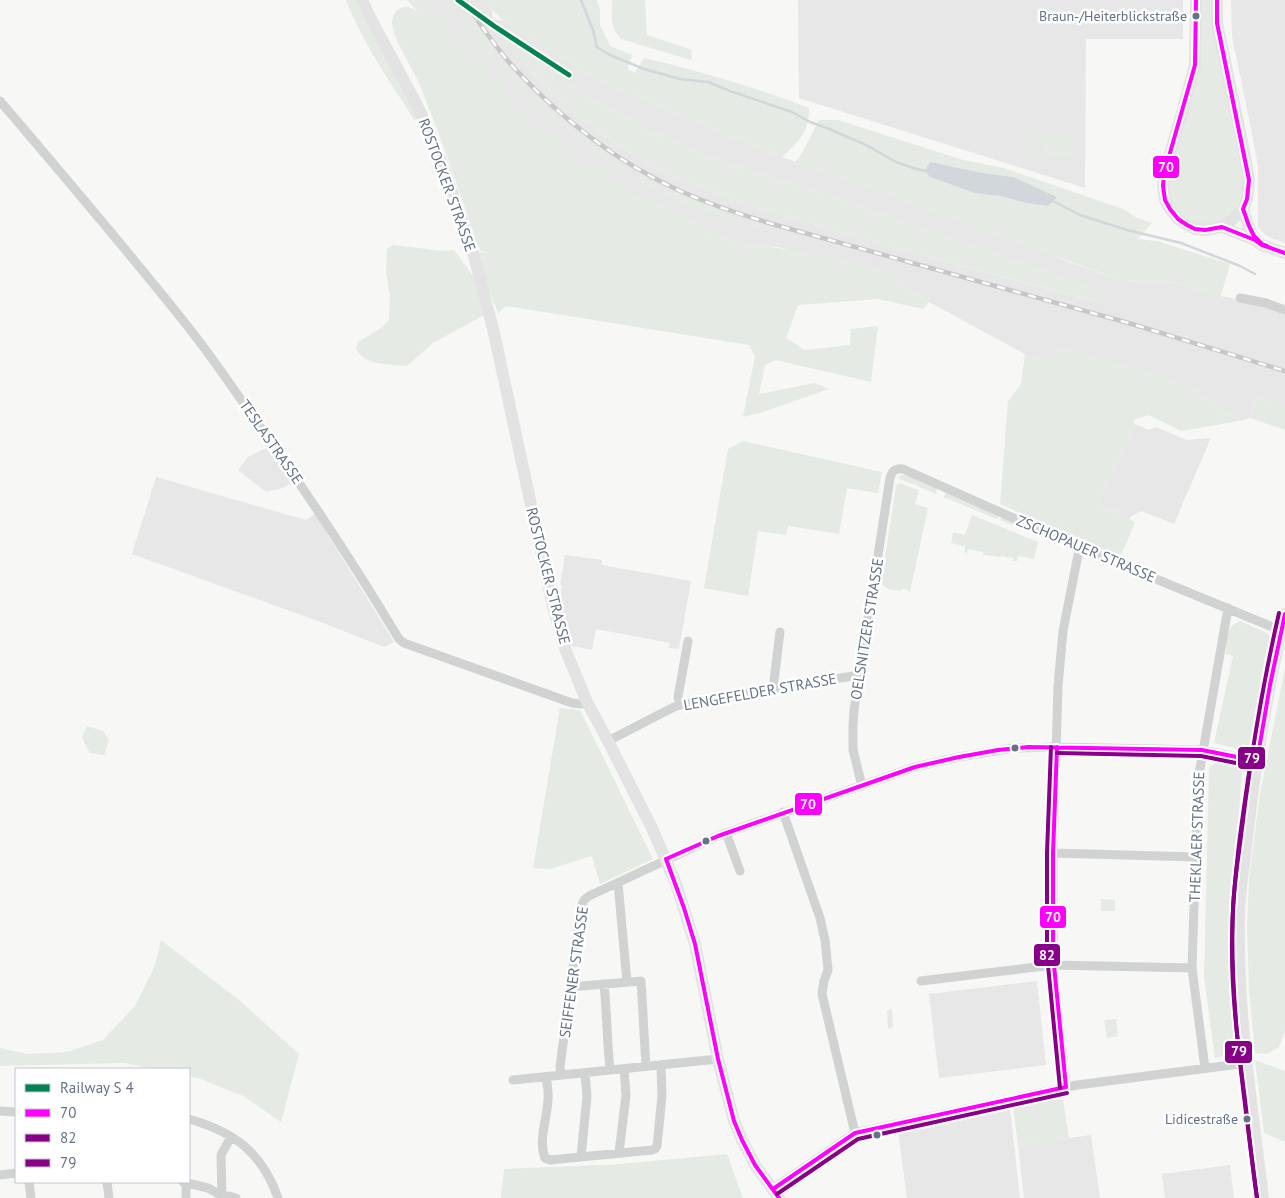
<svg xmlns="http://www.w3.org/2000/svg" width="1285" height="1198" font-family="'PT Sans',sans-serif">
	<rect width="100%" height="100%" fill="#f7f7f6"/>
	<!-- built -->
	<path fill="#e7e7e8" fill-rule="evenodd" d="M407,0H487L492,10L493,19L504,21L580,70L659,107L782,157L1056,256L1063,260L1121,280L1165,282L1187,286L1221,296L1263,305L1285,314V404L1254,398L1250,418L1239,421L1191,387L1059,347L1052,366L1025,354L929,302L894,278L778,247L759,246L738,242L701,231L567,160ZM497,32L563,81L642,127L690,150L735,166L824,194L1103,291L1094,301L901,250L749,205L679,179L649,164L626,150L606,137L575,114L551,92L533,74L530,68Z
		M798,0H1183V39H1086L1085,188L799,98Z
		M1231,0H1285V243L1271,238L1264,234L1258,227V167L1251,128L1232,37Z
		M1135,424L1149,430L1156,427L1187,440L1211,438L1174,524L1141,511L1129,518L1098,503Z
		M268,447L292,482L283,488L266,492L238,470L248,457Z
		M156,477L306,520L315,514L394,642L384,647L318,621L132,554Z
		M565,555L602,560V565L691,581L679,649L669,648L670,643L596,629L592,650L572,646L559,606L562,585H560Z
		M1037,981L1046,1065L939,1078L929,994Z
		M1009,1099L1020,1198H907L897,1124Z
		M1091,1135L1100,1198H1024L1018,1145Z
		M1230,1165L1234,1198H1165L1162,1174Z"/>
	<!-- green -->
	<path fill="#e5eae4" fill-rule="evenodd" d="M346,0H357L417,115L415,121C391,83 362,42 346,0Z
		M407,0H421L447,23L511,98L512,102L546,134H551L575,153L574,158L591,171L596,167L610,177L612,182L624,189L641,198L644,196L672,210L673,212L699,223L701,231L738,242L828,256L894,273V278L929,302L923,309L878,299L798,305L786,338L805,350L850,345L851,329L878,326L871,382L776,360L765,365L759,394L814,383L829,389L763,412L743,417L755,356L749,345L506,306L498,313L473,252L488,253L481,251L476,241C459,188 440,135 419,83C412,67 393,39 392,23C392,16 396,8 404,7C409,6 414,10 418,12Z
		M444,0H452L467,13L502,59L517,77L558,118L595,147L628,169L657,185L713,209L753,223L823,243H817C778,234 738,225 701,210C623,180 555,129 499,67C479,46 462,22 444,0Z
		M487,0H597L600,10V25L610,46L632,55L628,69L635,73L644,58C700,71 755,87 809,108C810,131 798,142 782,157L659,107L580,70L504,21L492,10Z
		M612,0H645L647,35L692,50L691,60L621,39C609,26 612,16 612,0Z
		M1200,0H1213L1245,189L1234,213L1215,225L1197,224L1175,210L1167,188L1189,104Z
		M497,32L563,81L642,127L690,150L735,166L824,194L1104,291L1095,301L901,250L749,205L679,179L649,164L626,150L606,137L575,114L551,92L533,74L530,68L522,63L496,33Z
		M819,120H838L963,160L1004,168L1123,209L1137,218L1152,223L1138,239L1157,241L1230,264L1221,296L1187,286L1166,282L1121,280L795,162L801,155ZM950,166L983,173L1013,177L1057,197L1026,203L950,184L930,177Z
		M1022,133L1032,134L1033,154H1023Z
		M1073,134V157H1043L1042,135Z
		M393,245L443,251L454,250L477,282L484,315L433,343L407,366C390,364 363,366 356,348L358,342L381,328L389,320L390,297L386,272L387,249Z
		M1058,346L1144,370L1191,387L1239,421L1182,431L1148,415L1133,420L1135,424L1098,503L1129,518L1135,523L1120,557L1000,504L1008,401L1021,384L1025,354L1052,366Z
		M1254,398L1285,404V430L1250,418Z
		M743,441L882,472L878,493L847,488L839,534L788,526L786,535L758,531L748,596L704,588L728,449Z
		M901,475H907L937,488L936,494L898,478Z
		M899,483L919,490L915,504L928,508L910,592L904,588L899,591C893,590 885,589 881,583L896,486Z
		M947,492L999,515L997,519L943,497Z
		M972,515L1038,542L1034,559L1018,556L1017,561H1013V558L1001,556V557L983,555V552L968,549L967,553L964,552L965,546L951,543L953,532L965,535Z
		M1002,517L1065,545V546L1000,520Z
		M1240,621L1267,633L1273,640V652L1253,745L1243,750L1214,743L1233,656L1226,654C1226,640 1225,627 1240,621Z
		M1285,668V1031L1279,1047L1267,1054L1255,1053L1249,989L1247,928L1249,878L1260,794Z
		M560,708L580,710L653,859L600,884L592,856L550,869L533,868Z
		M87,726L103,731L109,740L104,755L90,753L82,738Z
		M1216,763L1238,766L1242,773L1234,879L1232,957L1238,1047L1234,1054L1215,1058L1204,977L1209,767Z
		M1101,899L1115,900V911H1101Z
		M161,940L240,1001L299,1054L281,1122L243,1096L198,1078L189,1076V1069H154L124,1063L0,1066V1048L28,1054L67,1052L103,1040L135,1006L155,965Z
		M892,1009L893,1027L888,1029L887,1010Z
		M1116,1019L1118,1036L1107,1038L1104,1020Z
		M1255,1060L1285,1071V1142L1264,1133Z
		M1056,1097L1057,1100L1063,1099L1069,1138L1018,1145L1013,1106Z
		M727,1154L743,1198H501L504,1169L621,1164Z"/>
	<!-- water -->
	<path fill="#d2d7db" d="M930,162L983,173L1013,177L1057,197L1048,206L1026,203L1000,196L975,193L930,177L925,171Z"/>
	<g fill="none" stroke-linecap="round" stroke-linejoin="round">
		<!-- stream -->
		<path stroke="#d2d7db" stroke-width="2.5" d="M581,0L593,30L597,47L610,55L644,69L680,79L708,82L730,91L792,112L810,122L827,128L868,146L896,162L913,168L925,171
			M1053,201L1080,215L1127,230L1181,243L1240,266L1255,274"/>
		<!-- minor -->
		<path stroke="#d1d2d2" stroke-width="9" d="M0,101C64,176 128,251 189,328C211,356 231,385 251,414C303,487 353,562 399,639L404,643L572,703L582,704L587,702
			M1240,298L1266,303L1285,310
			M773,689L780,632
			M680,705L678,697L688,641
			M608,741L674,707L680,705L773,689L859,675
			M862,786L853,750V726L854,710L890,478C892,471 895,468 903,469L1081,548L1270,626L1282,629
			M783,812L820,918L825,940L828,970L824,981L822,994L855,1133
			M726,833L740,871
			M1053,853L1196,857
			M618,883L627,982
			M921,981L1053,965L1192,968
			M604,984C607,1013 607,1042 610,1070
			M570,987L641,981C643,1009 644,1038 646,1066
			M1205,1068L1192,968L1198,780L1228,608
			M561,1075L560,1067L581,907L584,900L589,896L718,836L915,767L959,757L1013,748L1057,747L1202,750L1257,761
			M546,1077C547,1084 549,1092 548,1100C547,1119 538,1140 545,1158L550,1160L652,1150L655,1149L657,1146L662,1096L661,1065
			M513,1080L718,1059
			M1066,1087L1053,965V853L1058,686L1063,631L1078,555L1081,548
			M0,1111L16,1112
			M189,1119C234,1132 262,1152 278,1198
			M619,1153L626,1095L624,1069
			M581,1157L587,1096L585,1073
			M0,1175L16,1173
			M29,1182L31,1198
			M107,1182L109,1198
			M183,1182L208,1188L226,1198
			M773,1189L855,1133L1077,1085L1247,1063
			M222,1196L221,1155L231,1137
			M186,1198V1182
			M226,1198L229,1196L236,1198"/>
		<!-- secondary -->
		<path stroke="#e3e3e4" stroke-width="12" d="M362,0L373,23L416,103L431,136L445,171L473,252L494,333L553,607L566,651L587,702L608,741L652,828L676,884L695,944L718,1059L734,1121L742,1140L755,1165L779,1198
			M1196,0L1195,65L1182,113L1164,174L1163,186L1165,200L1170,209L1178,219L1187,225L1195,229L1205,230L1222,227L1232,220L1243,209L1247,199L1249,180L1244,151L1220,38L1217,23V0
			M1243,209L1249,228L1255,240
			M1222,227L1255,240L1262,245L1285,253
			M1263,1198C1252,1105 1237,1012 1239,918C1239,892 1244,865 1247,839C1255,763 1268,688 1285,614"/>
		<!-- rail casing -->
		<g stroke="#c7c7c8" stroke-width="4.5">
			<path id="rail" d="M464,0C480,24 496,48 516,70C561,118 616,161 676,189C708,204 742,215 776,225L1132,324L1285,371"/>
		</g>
		<!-- rail -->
		<use href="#rail" stroke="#fff" stroke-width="2.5" stroke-dasharray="8" stroke-linecap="butt"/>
		<!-- bus-1 casing -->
		<g stroke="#fff" stroke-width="8">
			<path id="bus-1" d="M1196,0L1195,65L1164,174L1163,186L1165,200L1170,209L1178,219L1187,225L1195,229L1205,230L1222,227L1255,240L1262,245L1285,253
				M1217,0V23L1249,180L1247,199L1243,209L1249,226L1254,236L1262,244L1267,246
				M1057,747L1053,853V955L1066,1087
				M1257,761L1270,685L1285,614
				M666,859L718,836L915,767L959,757L998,750L1028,747L1202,750L1257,761
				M666,859L684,908L695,944L718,1059L734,1121L742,1140L755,1165L779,1198
				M773,1189L855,1133L1066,1087"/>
		</g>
		<!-- bus-2 casing -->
		<g stroke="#fff" stroke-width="8">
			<path id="bus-2" d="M1051,747L1047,853V955L1060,1088
				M1057,753L1201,756L1256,767
				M1251,760C1242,819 1233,878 1232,937C1231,992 1238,1046 1245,1100C1249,1133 1252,1165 1257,1198
				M777,1194L858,1139L1067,1093"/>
		</g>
		<!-- bus-3 casing -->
		<g stroke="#fff" stroke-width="8">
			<path id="bus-3" d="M1257,1198C1245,1102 1229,1005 1233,908C1234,884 1238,860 1241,836C1250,761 1262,687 1279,613"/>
		</g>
		<!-- bus-1 -->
		<use href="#bus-1" stroke="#f0f" stroke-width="4"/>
		<!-- bus-2 -->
		<use href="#bus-2" stroke="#808" stroke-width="4"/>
		<!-- bus-3 -->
		<use href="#bus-3" stroke="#808" stroke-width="4"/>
		<!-- rail-1 casing -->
		<g stroke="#fff" stroke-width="9">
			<path id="rail-1" d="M458,0L494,26L569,75"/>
		</g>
		<!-- rail-1 -->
		<use href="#rail-1" stroke="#028351" stroke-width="5"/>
	</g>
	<!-- markers -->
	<g fill="#667187" stroke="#fff" stroke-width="2">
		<circle cx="1196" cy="16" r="4.5"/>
		<circle cx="1015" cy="748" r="4.5"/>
		<circle cx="706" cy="841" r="4.5"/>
		<circle cx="1247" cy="1119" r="4.5"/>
		<circle cx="877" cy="1135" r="4.5"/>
	</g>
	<g text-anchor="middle" stroke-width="5" stroke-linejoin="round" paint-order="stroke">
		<!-- bus labels -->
		<g font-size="14" fill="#667187" stroke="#fff" text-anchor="end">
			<text x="1187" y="21">Braun-/Heiterblickstraße</text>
			<text x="1238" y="1124">Lidicestraße</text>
		</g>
		<!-- street labels -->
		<g font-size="15" fill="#667187" stroke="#fff">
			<text transform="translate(447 185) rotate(70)" y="5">ROSTOCKER STRASSE</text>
			<text transform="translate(271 442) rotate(55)" y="5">TESLASTRASSE</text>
			<text transform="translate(1086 549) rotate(23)" y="5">ZSCHOPAUER STRASSE</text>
			<text transform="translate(548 576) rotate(76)" y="5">ROSTOCKER STRASSE</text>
			<text transform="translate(867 629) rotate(-81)" y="5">OELSNITZER STRASSE</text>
			<text transform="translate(760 692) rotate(-10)" y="5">LENGEFELDER STRASSE</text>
			<text transform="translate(1197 837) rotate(-88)" y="5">THEKLAER STRASSE</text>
			<text transform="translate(574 972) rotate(-82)" y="5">SEIFFENER STRASSE</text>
		</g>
	</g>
	<g stroke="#fff" stroke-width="2">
		<rect x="1152" y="155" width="28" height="24" rx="5" fill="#f0f"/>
		<rect x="1237" y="746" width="29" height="24" rx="5" fill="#808"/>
		<rect x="794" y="792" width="29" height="24" rx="5" fill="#f0f"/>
		<rect x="1039" y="905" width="28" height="24" rx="5" fill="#f0f"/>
		<rect x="1033" y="943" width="28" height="24" rx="5" fill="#808"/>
		<rect x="1224" y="1040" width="29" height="24" rx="5" fill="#808"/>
	</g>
	<g font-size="14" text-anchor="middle" font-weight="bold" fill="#fff">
		<text x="1166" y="172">70</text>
		<text x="1252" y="763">79</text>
		<text x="808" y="809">70</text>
		<text x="1053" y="922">70</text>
		<text x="1047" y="960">82</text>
		<text x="1239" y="1056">79</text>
	</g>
	<!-- legend -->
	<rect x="15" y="1068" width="175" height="115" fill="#ffffff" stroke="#c2c6cf"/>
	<rect x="25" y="1084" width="25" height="8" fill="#028351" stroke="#c2c6cf"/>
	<text x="60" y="1093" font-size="15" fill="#667187">Railway S 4</text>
	<rect x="25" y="1109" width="25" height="8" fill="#ff00ff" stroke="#c2c6cf"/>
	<text x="60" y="1118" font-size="15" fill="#667187">70</text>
	<rect x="25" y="1134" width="25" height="8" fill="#880088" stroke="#c2c6cf"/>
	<text x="60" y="1143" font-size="15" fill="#667187">82</text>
	<rect x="25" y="1159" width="25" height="8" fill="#880088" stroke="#c2c6cf"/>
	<text x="60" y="1168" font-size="15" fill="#667187">79</text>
</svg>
